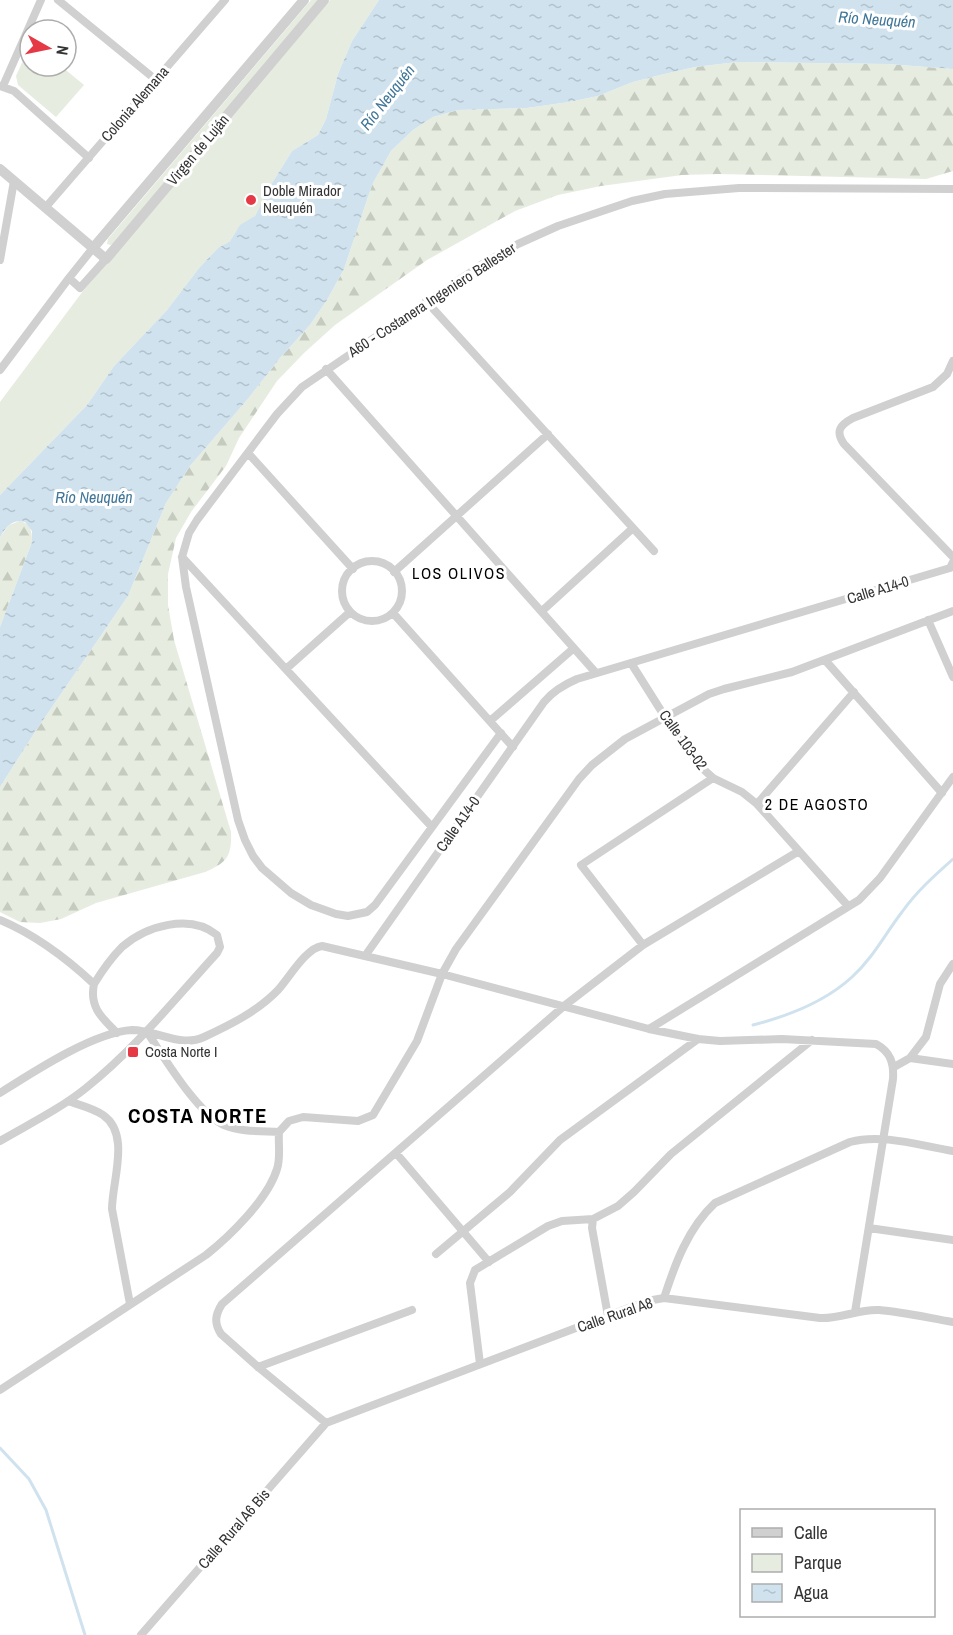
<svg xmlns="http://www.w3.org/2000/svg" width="953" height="1635" font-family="'Archivo Narrow',sans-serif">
	<defs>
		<pattern id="forest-firs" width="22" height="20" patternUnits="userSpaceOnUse" patternTransform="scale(1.5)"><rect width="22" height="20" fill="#e6ecdf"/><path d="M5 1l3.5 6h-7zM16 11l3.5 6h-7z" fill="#c6cbc0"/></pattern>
		<pattern id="water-ripples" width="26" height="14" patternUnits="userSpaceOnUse" patternTransform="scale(1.5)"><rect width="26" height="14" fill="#cfe2ee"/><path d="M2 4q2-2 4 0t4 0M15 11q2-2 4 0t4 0" fill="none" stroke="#b2c2cd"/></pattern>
	</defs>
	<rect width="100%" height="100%" fill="#fff"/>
	<!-- green -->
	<path fill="#e6ecdf" d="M311,0H319L113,243L111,245L107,244L108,239Z
		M330,0H379L352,41L338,74L326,119L318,135L292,151L269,188L255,216L237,230L230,241L218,248L199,268L167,310L114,366L87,405L0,495V402L83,291Z
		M30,45V66H61L84,85L56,117L18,85L16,76Z"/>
	<!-- forest -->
	<path fill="url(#forest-firs)" d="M737,62L887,64L953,69V171L926,179L718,174L682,175L601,186L558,195L515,211L427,260L335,325L304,353L277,381L239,438L226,466L191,512L176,538L168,574V605L174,640L231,832C232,856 227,863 205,872L96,903L61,919L40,923L20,922L0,912V787L35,732L128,596L166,503L190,466L247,400L280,358L310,325L327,300L344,269L372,185L391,151L413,130L433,117L458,110L527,108L569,102L598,96L633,82L660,75L695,67Z
		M20,521C31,524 32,531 32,542L0,627V537L9,525Z"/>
	<!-- water -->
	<path fill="url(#water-ripples)" d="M379,0H953V69L887,64L737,62L695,67L660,75L633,82L598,96L569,102L527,108L458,110L433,117L413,130L391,151L372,185L344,269L327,300L310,325L280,358L247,400L190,466L166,503L128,596L35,732L0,787V627L32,542V531L25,522C11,519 7,527 0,537V495L87,405L114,366L167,310L199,268L218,248L230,241L240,225L255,216L269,188L292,151L318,135L326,119L338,74L352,41Z"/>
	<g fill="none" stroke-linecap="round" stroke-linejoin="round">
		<!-- stream -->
		<path stroke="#cfe2ee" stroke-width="3" d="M753,1025C788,1016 825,1002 852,977C873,958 885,934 902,912C916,892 935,875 953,859
			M0,1448L29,1479L46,1510L85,1635"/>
		<!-- minor -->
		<path stroke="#d0d0d0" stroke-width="8" d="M58,0L156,80
			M0,86L14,91L89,158
			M3,86L41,0
			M45,208L225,0
			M0,260L14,181
			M69,278L80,288L106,259
			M426,301L654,551
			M953,361L947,374L933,387L853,418C840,425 835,431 844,444L953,557
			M326,369L596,673
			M0,370L69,278L93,248
			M248,453L353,569
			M182,557L432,827
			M342 591a30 30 0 1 1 60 0a30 30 0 1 1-60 0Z
			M394,572L548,434
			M542,611L633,528
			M393,613L513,747
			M928,620L953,677
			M825,660L942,793
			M631,663L665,717L701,767L713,778L742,792L757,804L848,906
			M286,669L350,612
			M490,721L574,648
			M501,733L375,905L367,912L348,916L336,914L311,905L291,893L262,868L253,856L245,840L238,820L186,587L182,557L189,533L197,520L277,414L302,387L484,263L518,244L558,226L632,201L665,194L739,188L953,189
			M757,804L854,692
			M0,920C36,935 65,957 94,984
			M643,945L581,865L713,778
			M365,956L544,702C553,691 563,685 577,679L950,568L953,562
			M649,1029L859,900L880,878L953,777
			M147,1032C164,1057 197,1113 224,1125C240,1132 262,1131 279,1132
			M910,1058L953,1064
			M894,1067L910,1058L926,1037L940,984L953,964
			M0,1093C33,1072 94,1032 132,1030C157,1030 180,1048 204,1037C230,1025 258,1011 278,990C289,978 306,948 322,946L442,974L649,1029L698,1039L720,1041L782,1039L876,1044C891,1052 894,1064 893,1079L855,1312
			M68,1101C79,1105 93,1108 103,1115C131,1134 112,1181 112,1209L130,1304
			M0,1141C29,1124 60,1109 86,1088C135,1049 175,999 217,953L220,947L217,935C190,913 146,926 122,947C111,958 102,971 94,984C89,1007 102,1018 117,1033
			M396,1153L489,1262
			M869,1228L953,1240
			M436,1254L510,1192L560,1140L698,1039
			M664,1298C675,1264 688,1228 715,1203L850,1142C882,1133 921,1146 953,1151
			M608,1316L592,1228L593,1219L618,1206L634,1192L671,1154L812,1040
			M480,1364L470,1283L475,1270L548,1226L562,1221L593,1219
			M258,1367L412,1310
			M0,1390L206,1255C230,1236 268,1199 277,1169C281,1157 278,1145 279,1132L289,1121L303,1117L358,1121L373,1115L417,1041L442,974L456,949L579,779L592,765L625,739L709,694L724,689L792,672L953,611
			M326,1423L258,1367L221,1334C214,1323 215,1315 222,1304L564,1006L643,945L799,851
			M141,1635L326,1423L647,1301L664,1298L820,1318C841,1319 858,1309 879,1310C904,1312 929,1318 953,1322"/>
		<!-- tertiary -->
		<path stroke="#d0d0d0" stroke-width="10" d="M0,169L106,259L324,0
			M93,248L304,0"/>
	</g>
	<!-- markers -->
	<g fill="#e63946" stroke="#fff" stroke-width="2">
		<circle cx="251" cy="200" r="6"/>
		<rect x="127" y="1046" width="12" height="12" rx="3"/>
	</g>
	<g text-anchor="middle" stroke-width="6" stroke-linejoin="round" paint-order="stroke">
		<!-- street labels -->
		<g font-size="15" fill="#333" stroke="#fff">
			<text transform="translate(135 104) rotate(-49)" y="5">Colonia Alemana</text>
			<text transform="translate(198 150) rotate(-50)" y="5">Virgen de Luján</text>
			<text transform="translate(432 300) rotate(-33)" y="5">A60 - Costanera Ingeniero Ballester</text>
			<text transform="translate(878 590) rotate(-17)" y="5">Calle A14-0</text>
			<text transform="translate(683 740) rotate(54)" y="5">Calle 103-02</text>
			<text transform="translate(458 824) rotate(-55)" y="5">Calle A14-0</text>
			<text transform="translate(615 1315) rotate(-19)" y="5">Calle Rural A8</text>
			<text transform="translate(234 1529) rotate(-49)" y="5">Calle Rural A6 Bis</text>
		</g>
		<!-- poi labels -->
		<g font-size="15" fill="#333" stroke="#fff" text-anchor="start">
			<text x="263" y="196">Doble Mirador<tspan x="263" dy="17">Neuquén</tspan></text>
			<text x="145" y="1057">Costa Norte I</text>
		</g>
		<!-- water labels -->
		<g font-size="16" font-style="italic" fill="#3f7597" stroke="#fff">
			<text transform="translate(877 19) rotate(4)" y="6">Río Neuquén</text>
			<text transform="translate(387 97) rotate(-52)" y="6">Río Neuquén</text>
			<text x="94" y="503">Río Neuquén</text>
		</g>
		<!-- neighbourhood labels -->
		<g font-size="16" letter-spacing="1.5" fill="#000" stroke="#fff">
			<text x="459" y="579">LOS OLIVOS</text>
			<text x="817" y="810">2 DE AGOSTO</text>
		</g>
		<!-- district labels -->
		<g font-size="21" font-weight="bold" letter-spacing="1.5" fill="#000" stroke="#fff">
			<text x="198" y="1123">COSTA NORTE</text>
		</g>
	</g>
	<!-- legend -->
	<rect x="740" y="1509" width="195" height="108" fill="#ffffff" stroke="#adadad" stroke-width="1.5"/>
	<rect x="752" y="1528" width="30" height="9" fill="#d0d0d0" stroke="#adadad" stroke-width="1.5"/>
	<text x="794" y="1539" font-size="18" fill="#333333">Calle</text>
	<rect x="752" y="1554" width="30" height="18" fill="#e6ecdf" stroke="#adadad" stroke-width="1.5"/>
	<text x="794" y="1569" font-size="18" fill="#333333">Parque</text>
	<rect x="752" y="1584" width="30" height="18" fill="url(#water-ripples)" stroke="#adadad" stroke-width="1.5"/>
	<text x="794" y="1599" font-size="18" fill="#333333">Agua</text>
	<!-- north arrow -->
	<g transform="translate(48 48) rotate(99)"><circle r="28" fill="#ffffff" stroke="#adadad" stroke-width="1.5"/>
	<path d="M0-4.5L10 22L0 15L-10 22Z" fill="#e63946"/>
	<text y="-9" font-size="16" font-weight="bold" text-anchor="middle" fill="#333333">N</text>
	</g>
</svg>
